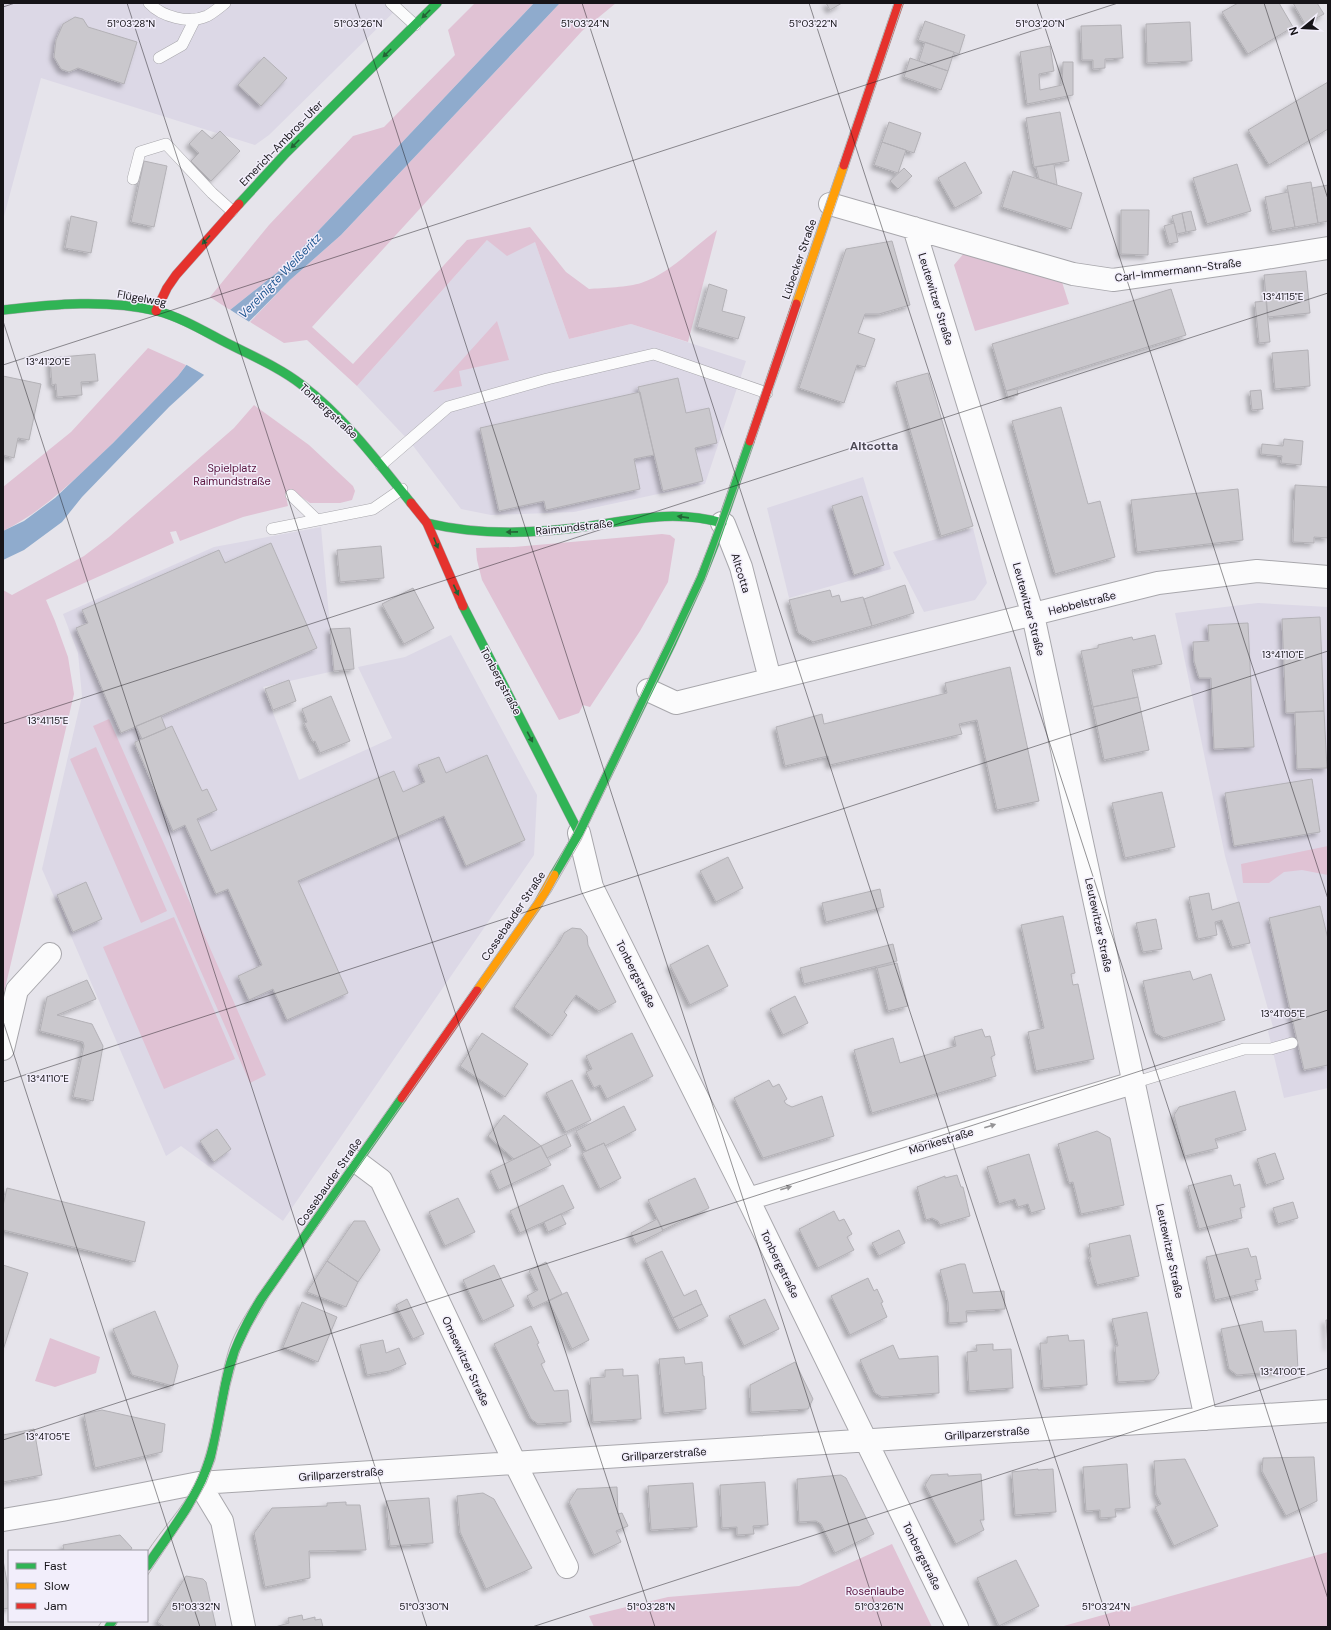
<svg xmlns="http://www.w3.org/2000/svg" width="1331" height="1630" font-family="'DM Sans',sans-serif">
	<defs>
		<filter id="shadow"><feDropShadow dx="-3.5" dy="3.5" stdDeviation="2" flood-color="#0004"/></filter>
	</defs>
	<rect width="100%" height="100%" fill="#e6e4eb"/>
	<!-- built -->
	<path fill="#dcd8e6" d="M3,3H403L269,135L255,145L41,78L3,220Z
		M487,240L535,242L569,339L631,324L746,361L705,484L574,512L491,515L461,509L411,443L357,386Z
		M863,477L891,569L789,598L767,508Z
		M321,527L334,671L263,687L299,780L392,738L358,667L405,657L451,635L537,795L534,855L283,1221L181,1146L166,1156L42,869L82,696L78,653L63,614L214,547Z
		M973,528L987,583L975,600L924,612L893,552Z
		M1258,603L1328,607V1088L1284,1098L1268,1031L1273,1027L1225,856L1175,613Z"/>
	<!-- green -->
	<path fill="#e0c2d4" d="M475,3H534L284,267L230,310L210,297L269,225L353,136L384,127L455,55L448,30Z
		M560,3H616L582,31L312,327L353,364L467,240L530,227L566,272L589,289C603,288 629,287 641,283C671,273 692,248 717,230L688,342L631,324L569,339L535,242L507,256L487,240L357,386L307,340L284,343L250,322L290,280L341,235Z
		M965,252L1062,282L1069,304L975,331L954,265Z
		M497,321L509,360L459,371L462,386L433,392Z
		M148,348L186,365L178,376C148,407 119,438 88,467C60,493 37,514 3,531V487L71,432Z
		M254,405L309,445L353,486L355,491L352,500L340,503H310L297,494L286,496L288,506L243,517L180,541L176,531L170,532L174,543L46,600L55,621L68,657L74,694L3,997V590L12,595L84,556L109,537L234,428Z
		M662,534L670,535L675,539L668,582L640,631L590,707L583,705L579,713L559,720L482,580L477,560L476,548L514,547Z
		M109,719L266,1075L250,1083L93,726Z
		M96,747L167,911L141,923L70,759Z
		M1328,846V875L1302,870L1284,872L1269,883H1243L1241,864Z
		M174,917L235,1059L164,1089L103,947Z
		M50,1338L100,1357L96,1373L55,1387L35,1381Z
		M892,1544L932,1627H594L589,1616L668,1597L799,1586Z
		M1328,1552V1627H1060Z"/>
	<!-- water -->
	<path fill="#8fabcd" d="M534,3H560L341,235L290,280L234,337L204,375L169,407L82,497L62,522L24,550L3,560V531L24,521L55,498L113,443L178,376L225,314L284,267Z"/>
	<!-- pier -->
	<path fill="#e6e4eb" d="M229,309L251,323L235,339L206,376L185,364L223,313Z"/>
	<!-- building -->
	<path fill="#cac8cd" stroke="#b3b1b6" filter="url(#shadow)" d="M826,3H842L830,10Z
		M1238,3H1279L1293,27L1248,54L1222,12Z
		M1293,3H1317L1324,14L1305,24Z
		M75,17L83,19L88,27L137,42L124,84L78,68L69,72L61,69L54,57L56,40L63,24Z
		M925,21L965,35L959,54L918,40Z
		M1190,22L1192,61L1147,63L1146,24Z
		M1121,25L1123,58L1105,59V68L1093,69V60H1082L1081,26Z
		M925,42L954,52L948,71L919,61Z
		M1050,46L1054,71L1039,74L1040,90L1062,85L1063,62H1073V95L1027,104L1020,52Z
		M264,57L287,78L261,106L238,85Z
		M910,58L948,71L941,90L904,77Z
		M1328,82V129L1269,165L1248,130Z
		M1060,112L1069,161L1034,167L1026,118Z
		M889,122L921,133L914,153L882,142Z
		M202,130L212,139L220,131L240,151L211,181L191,161L199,153L189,144Z
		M882,142L906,150L898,173L874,165Z
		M144,161L167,166L154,227L131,222Z
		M965,162L982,193L955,208L938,178Z
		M1054,164L1057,185L1039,179L1036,167Z
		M1237,164L1251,211L1207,224L1193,178Z
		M904,168L912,176L898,189L890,181Z
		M1013,171L1082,193L1071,229L1002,207Z
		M1311,182L1318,223L1295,227L1287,186Z
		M1328,185V221L1318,223L1312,188Z
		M1288,192L1295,227L1272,231L1265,197Z
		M1121,210H1149L1148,255L1121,254Z
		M1191,211L1196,230L1186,232L1182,213Z
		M1182,213L1186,232L1177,234L1172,216Z
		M71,216L97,222L91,253L65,248Z
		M1174,223L1178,242L1169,244L1164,226Z
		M892,241L910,305L879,314H865L858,333L875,339L865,367L857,365L844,403L799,388L846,249Z
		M1306,271L1310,313L1268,317L1264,275Z
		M709,284L727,290L722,311L745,317L738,339L697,327Z
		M1171,289L1186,335L1006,391L992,344Z
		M1266,301L1270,342L1259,343L1255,302Z
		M1308,350L1310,386L1275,389L1272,353Z
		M95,354L98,381L81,382L82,395L57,397L56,384L52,385L50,358Z
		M928,373L973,526L941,536L896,382Z
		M3,376L41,384L29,440L18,438L14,458L3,455Z
		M678,378L686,413L709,408L717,443L695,448L703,481L663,491L638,387Z
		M1017,389L1018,395L1008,398L1006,391Z
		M1261,390L1263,409L1252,410L1250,391Z
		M640,392L654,455L634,459L640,489L546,510L544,501L499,511L480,428Z
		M1061,407L1088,504L1100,501L1115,557L1055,574L1012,421Z
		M1284,439L1303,441L1301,465L1281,463L1282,456L1261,454L1262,444L1283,446Z
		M1295,485L1328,487V538L1314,537V543L1293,542Z
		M1238,489L1243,540L1137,552L1131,500Z
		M862,496L884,565L854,575L832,506Z
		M271,543L317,648L121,733L76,628L88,623L82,610L219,550L225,563Z
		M381,546L384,578L340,582L337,550Z
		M905,585L914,613L872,626L864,599Z
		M413,588L434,628L404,644L382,604Z
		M830,590L832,597L839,595L841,602L863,597L872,626L813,642L798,633L789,600Z
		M1320,617L1324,711L1286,713L1282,619Z
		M1248,623L1254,747L1214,749L1211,678H1199L1194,661L1193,642L1209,641L1208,625Z
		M350,628L354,669L334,671L330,629Z
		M1155,635L1162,664L1132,670L1138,697L1093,707L1081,651L1098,648V645L1132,637L1133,640Z
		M1010,667L1039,801L997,810L977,720L959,724L962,734L830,765L828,756L785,766L776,727L822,714L824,724L947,693L945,683Z
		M289,680L296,701L273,710L265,689Z
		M331,696L350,741L320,753L315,741L313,742L304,723L307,722L302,709Z
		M1138,697L1149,750L1104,760L1093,707Z
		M1324,711L1327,768L1297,769L1295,712Z
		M161,716L166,729L142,739L136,726Z
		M172,726L202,791L207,789L217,810L197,819L211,851L394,771L403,792L425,782L418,765L439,757L446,773L487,755L525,840L466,866L444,816L298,881L348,993L287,1020L273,989L249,1000L238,976L262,965L228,889L216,894L185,825L173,831L135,744V742Z
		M1312,779L1320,832L1234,846L1225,793Z
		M1162,792L1175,847L1125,858L1112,803Z
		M728,857L743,888L716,902L700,871Z
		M86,882L102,919L73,932L57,895Z
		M880,889L884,907L826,922L822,903Z
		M1209,893L1212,910L1239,902L1250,943L1232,947L1222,920L1215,922L1217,935L1198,939L1189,897Z
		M1320,906L1328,939V1065L1304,1070L1269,918Z
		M1063,916L1075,973L1071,974L1073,985L1078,984L1094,1059L1036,1071L1028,1032L1044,1028L1021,925Z
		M1156,919L1162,949L1143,952L1136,923Z
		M572,928L581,929L587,936L588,945L616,1002L599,1011L576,995L564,1012L567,1015L552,1036L514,1007L560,941L564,933Z
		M893,944L897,961L804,984L800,968Z
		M708,945L728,986L690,1005L670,965Z
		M897,963L908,1006L888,1011L877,968Z
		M1190,971L1193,980L1211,974L1225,1020L1164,1038L1155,1033L1143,981Z
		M87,980L96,999L57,1015L92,1024L103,1046L93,1101L73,1097L84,1046L83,1042L40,1031L47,997Z
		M795,996L808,1023L783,1035L770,1009Z
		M982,1029L985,1037L990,1036L995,1055L991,1057L996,1076L872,1113L854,1050L893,1038L900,1063L956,1046L954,1037Z
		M482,1033L528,1064L505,1097L460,1066Z
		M632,1033L653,1076L607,1099L600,1085L594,1088L586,1072L592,1069L586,1056Z
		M572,1080L591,1120L566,1132L546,1093Z
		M769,1080L773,1087L779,1084L787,1099L784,1101L786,1104L792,1107L822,1096L834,1136L763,1158L734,1098Z
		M1235,1091L1246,1130L1215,1139L1218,1148L1185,1156L1174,1115L1179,1107Z
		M624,1106L636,1130L605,1146L604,1143L586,1151L576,1131Z
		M504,1115L541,1146L514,1159L488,1136Z
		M217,1129L231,1149L214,1162L200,1141Z
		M1097,1131L1110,1138L1124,1205L1081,1214L1073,1182L1069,1183L1058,1144Z
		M566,1134L571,1146L547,1158L541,1146Z
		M604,1143L621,1178L600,1189L582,1153Z
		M541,1146L551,1165L499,1190L490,1171Z
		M1275,1153L1284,1179L1266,1185L1257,1159Z
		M1029,1154L1045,1209L1031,1213L1028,1204L1018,1207L1015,1199L999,1204L987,1167Z
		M957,1175L961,1187H963L970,1216L940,1225L938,1221L932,1218L926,1220L917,1187L945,1176V1178Z
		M1231,1175L1234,1186L1240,1184L1245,1207L1240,1208L1242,1218L1199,1229L1188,1186Z
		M695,1178L709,1208L663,1230L648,1200Z
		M563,1185L574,1208L520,1233L510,1211Z
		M7,1188L145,1222L135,1262L3,1230V1206Z
		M458,1198L475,1232L445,1246L429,1212Z
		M1293,1202L1298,1218L1278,1224L1273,1208Z
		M834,1211L839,1221L844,1219L852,1234L847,1237L854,1250L818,1268L799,1229Z
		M561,1214L566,1224L548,1232L544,1222Z
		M657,1219L663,1231L636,1244L631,1233Z
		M354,1221H365L380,1250L358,1282L327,1261Z
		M899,1230L905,1243L879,1256L872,1243Z
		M1130,1235L1139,1276L1097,1285L1089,1257H1091L1089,1244Z
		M1248,1248L1251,1257L1256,1256L1261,1279L1255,1280L1258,1290L1215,1300L1206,1257Z
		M662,1251L684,1296L696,1290L702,1304L673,1318L645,1259Z
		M327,1261L358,1282L346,1307L307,1292Z
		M546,1262L562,1294L533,1308L527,1296L538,1290L529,1271Z
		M960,1264H965L973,1293L1004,1291L1005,1309L966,1311L967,1322L949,1323L948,1302L940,1270Z
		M3,1265L28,1273L3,1350Z
		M494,1265L514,1306L483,1321L463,1280Z
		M868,1278L874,1291L877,1289L883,1302L881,1303L887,1317L850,1335L831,1296Z
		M567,1292L589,1340L572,1349L549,1301Z
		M407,1299L424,1334L413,1339L396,1305Z
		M765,1299L779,1329L744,1346L729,1316Z
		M302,1302L337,1317L318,1362L283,1347Z
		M702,1304L708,1316L679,1330L673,1318Z
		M155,1311L178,1366L173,1386L132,1375L113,1329Z
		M1147,1312L1159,1373L1154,1380L1118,1382L1115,1346H1118L1112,1319Z
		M1326,1320H1328V1347Z
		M1262,1321L1264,1332L1296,1330L1298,1370L1237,1375L1229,1369L1221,1329Z
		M531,1326L539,1343L537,1344L545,1362L541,1364L554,1391L568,1390L571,1422L538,1424L531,1419L494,1344Z
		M1068,1335L1069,1341L1084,1340L1087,1385L1043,1388L1040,1343H1047V1337Z
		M383,1340L386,1353L399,1348L406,1364L390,1371L367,1375L360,1345Z
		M993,1344V1350L1011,1349L1013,1388L969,1391L967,1352L977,1351L976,1345Z
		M893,1345L899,1359L938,1356L939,1393L882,1397L875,1393L860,1360Z
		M684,1357L685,1364L702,1362L703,1376H704L706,1409L664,1413L659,1359Z
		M795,1362L813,1399L808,1409L751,1412L750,1385Z
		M623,1369V1376L638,1375L641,1419L593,1422L590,1378L605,1377V1370Z
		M102,1410L165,1424L162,1452L95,1468L84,1414Z
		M34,1429L42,1475L3,1482V1435Z
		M1314,1457L1317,1501L1286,1516L1262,1471L1263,1458Z
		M1185,1459L1218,1526L1174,1546L1155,1507L1161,1504L1156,1494L1154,1461Z
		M1127,1464L1130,1508L1115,1509L1116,1517L1100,1518V1510L1086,1511L1083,1467Z
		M1038,1469V1470L1053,1469L1056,1512L1015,1515L1012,1472Z
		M948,1474V1476L981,1474L984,1520H980L984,1530L956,1544L925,1485L931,1475Z
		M841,1475L846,1478L874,1534L835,1553L821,1524L816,1521L799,1522L797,1479Z
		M765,1482L768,1525L753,1526L754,1534L737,1535V1527L722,1528L720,1485Z
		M693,1483L697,1527L651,1530L648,1486Z
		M617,1487L618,1514L622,1513L628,1526L616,1531L621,1542L594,1555L569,1502L577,1489Z
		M483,1493L494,1499L532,1568L486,1589L460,1532L457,1496Z
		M429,1498L433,1543L390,1546L386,1501Z
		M346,1502V1505H360L366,1550L309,1551L310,1578L265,1587L254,1533L272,1508L327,1506V1503Z
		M120,1535L132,1548L130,1551H64L63,1545Z
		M3,1560L9,1593V1608L3,1609Z
		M1016,1560L1039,1606L999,1626L977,1578Z
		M186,1576L203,1579L206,1582L216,1627H165L157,1622Z
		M302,1615L303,1620L315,1617V1620L321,1619L323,1627H275L289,1623L288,1618Z"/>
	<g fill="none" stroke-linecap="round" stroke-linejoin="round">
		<!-- lane casing -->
		<g stroke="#a8a7ac" stroke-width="12">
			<path id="lane" d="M149,3C162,17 189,24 207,16C213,13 220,7 225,3
				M391,3L415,25
				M159,58L182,45L195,19
				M133,179L140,152L166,144L212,193L232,211
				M381,465L448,407L547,379L654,354L767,393
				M291,495L317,520
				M272,529L373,509L402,489
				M1133,1083L1244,1049H1271L1292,1043"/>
		</g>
		<!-- street casing -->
		<g stroke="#a8a7ac" stroke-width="24">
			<path id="street" d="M830,204L1073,274L1113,280L1253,260L1328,248
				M914,228L1033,615L1206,1419
				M722,523L724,524L741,567L770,679
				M648,690L676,703L1158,583L1257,571L1328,577
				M579,833L592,887L748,1199L957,1627
				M3,1049L17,990L50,954
				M357,1162L381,1180L515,1463L567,1567
				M748,1199L1133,1083
				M199,1483L222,1521L244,1627
				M3,1520L62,1510L199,1483L1328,1411"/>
		</g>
		<!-- fast casing -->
		<g stroke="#a8a7ac" stroke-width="10">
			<path id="fast" d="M239,204L285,154L437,3
				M3,310C54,304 107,299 157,311C180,317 202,330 223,341C250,355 279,367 302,385C345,418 378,462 411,503
				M427,523C476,535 525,534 575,528C625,522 671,508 722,523
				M463,606L579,833
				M554,875L579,833L672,642L701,578L714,545L750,441
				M147,1566C170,1532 198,1498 210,1458C218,1432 220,1404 227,1377C233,1349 246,1324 261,1299L402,1098
				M109,1627L113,1621"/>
		</g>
		<!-- slow casing -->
		<g stroke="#a8a7ac" stroke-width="10">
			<path id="slow" d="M796,304L844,165
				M477,991L538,904L554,875"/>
		</g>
		<!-- jam casing -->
		<g stroke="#a8a7ac" stroke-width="10">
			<path id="jam" d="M844,165L899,3
				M156,311L167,288L176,275L239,204
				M750,441L796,304
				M411,503L427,523L463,606
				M402,1098L477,991"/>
		</g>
		<!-- lane -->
		<use href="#lane" stroke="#fbfbfc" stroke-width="11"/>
		<!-- street -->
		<use href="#street" stroke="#fbfbfc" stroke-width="22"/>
		<!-- fast -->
		<use href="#fast" stroke="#30b455" stroke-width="9"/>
		<!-- slow -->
		<use href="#slow" stroke="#ff9f0a" stroke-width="9"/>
		<!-- jam -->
		<use href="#jam" stroke="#e5322d" stroke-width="9"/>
		<!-- tram -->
		<path stroke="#b5b4b5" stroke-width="1" d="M147,1552C162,1529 182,1509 194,1485C215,1443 215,1394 229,1349C235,1330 247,1313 257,1296L542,890L576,828L667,640L697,576L718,521L894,3
			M147,1576L190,1512L206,1483L215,1460L230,1386L239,1352L251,1327L268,1298L360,1164L551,892L581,840L705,579L789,344L903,3
			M98,1627L102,1621
			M114,1627L118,1621"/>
	</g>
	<!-- one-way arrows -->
	<defs><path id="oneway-solid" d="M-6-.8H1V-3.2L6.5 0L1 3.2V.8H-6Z"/></defs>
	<g fill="#236436">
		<use href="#oneway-solid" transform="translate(426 14) rotate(135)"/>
		<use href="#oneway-solid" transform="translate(387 53) rotate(135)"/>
		<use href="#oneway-solid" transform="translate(295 144) rotate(135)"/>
		<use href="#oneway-solid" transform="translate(206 240) rotate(132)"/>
		<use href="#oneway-solid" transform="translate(683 517) rotate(-172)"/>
		<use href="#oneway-solid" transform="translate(512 532) rotate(179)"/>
		<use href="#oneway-solid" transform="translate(436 543) rotate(68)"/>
		<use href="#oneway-solid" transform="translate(456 590) rotate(65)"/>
		<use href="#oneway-solid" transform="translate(530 737) rotate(62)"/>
	</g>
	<g fill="#949395">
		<use href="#oneway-solid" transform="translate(990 1126) rotate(-17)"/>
		<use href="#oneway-solid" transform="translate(786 1188) rotate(-17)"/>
	</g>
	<!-- ticks -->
	<path fill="none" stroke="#161418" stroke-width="1" stroke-opacity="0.45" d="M127,3L655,1627M355,3L882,1627M582,3L1110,1627M809,3L1328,1599M1037,3L1328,899M1264,3L1328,199M3,7L15,3M3,321L427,1627M3,365L1118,3M3,724L1328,293M3,1021L200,1627M3,1082L1328,651M3,1440L1328,1010M532,1627L1328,1368"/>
	<g text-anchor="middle" stroke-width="3" stroke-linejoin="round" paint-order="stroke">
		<!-- street labels -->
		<g font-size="11" fill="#161418" stroke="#f2eefb">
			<text transform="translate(281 143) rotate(-46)" y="4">Emerich-Ambros-Ufer</text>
			<text transform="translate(799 259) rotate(-71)" y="4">Lübecker Straße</text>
			<text transform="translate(1178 270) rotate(-7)" y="4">Carl-Immermann-Straße</text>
			<text transform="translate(142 298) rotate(10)" y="4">Flügelweg</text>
			<text transform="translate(936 299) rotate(73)" y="4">Leutewitzer Straße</text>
			<text transform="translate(329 411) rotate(43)" y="4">Tonbergstraße</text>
			<text transform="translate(574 527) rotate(-6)" y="4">Raimundstraße</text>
			<text transform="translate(741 573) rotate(73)" y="4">Altcotta</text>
			<text transform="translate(1082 603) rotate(-14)" y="4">Hebbelstraße</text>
			<text transform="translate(1029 609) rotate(75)" y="4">Leutewitzer Straße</text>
			<text transform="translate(501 681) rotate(62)" y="4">Tonbergstraße</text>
			<text transform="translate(513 916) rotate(-56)" y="4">Cossebauder Straße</text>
			<text transform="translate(1099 925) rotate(78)" y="4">Leutewitzer Straße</text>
			<text transform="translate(636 974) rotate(63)" y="4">Tonbergstraße</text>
			<text transform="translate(941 1141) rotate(-17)" y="4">Mörikestraße</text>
			<text transform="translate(329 1182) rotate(-55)" y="4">Cossebauder Straße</text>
			<text transform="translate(1170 1251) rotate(78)" y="4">Leutewitzer Straße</text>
			<text transform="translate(780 1264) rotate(64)" y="4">Tonbergstraße</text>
			<text transform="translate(466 1361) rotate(65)" y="4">Omsewitzer Straße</text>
			<text transform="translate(987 1433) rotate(-4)" y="4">Grillparzerstraße</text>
			<text transform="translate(664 1454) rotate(-4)" y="4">Grillparzerstraße</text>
			<text transform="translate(341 1474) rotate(-4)" y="4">Grillparzerstraße</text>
			<text transform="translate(922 1556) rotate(64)" y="4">Tonbergstraße</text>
		</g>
		<!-- park labels -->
		<g font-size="11" fill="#5a143e" stroke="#f2eefb">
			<text x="232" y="472">Spielplatz<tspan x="232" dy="13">Raimundstraße</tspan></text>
			<text x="875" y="1595">Rosenlaube</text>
		</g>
		<!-- water labels -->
		<g font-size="12" font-style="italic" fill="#1f5791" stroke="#f2eefb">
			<text transform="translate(280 276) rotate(-46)" y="4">Vereinigte Weißeritz</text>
		</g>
		<!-- neighbourhood labels -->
		<g font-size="12" font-weight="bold" fill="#4e4b55" stroke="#f2eefb">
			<text x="874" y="450">Altcotta</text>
		</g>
	</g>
	<g font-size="10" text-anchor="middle" fill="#161418" stroke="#f2eefb" stroke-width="3" stroke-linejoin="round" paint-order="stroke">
		<text x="131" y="27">51°03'28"N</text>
		<text x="358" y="27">51°03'26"N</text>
		<text x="585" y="27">51°03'24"N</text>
		<text x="813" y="27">51°03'22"N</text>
		<text x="1040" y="27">51°03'20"N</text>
		<text x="1283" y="300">13°41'15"E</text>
		<text x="48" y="365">13°41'20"E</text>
		<text x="1283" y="658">13°41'10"E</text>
		<text x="48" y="724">13°41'15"E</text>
		<text x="1283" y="1017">13°41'05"E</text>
		<text x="48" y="1082">13°41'10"E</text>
		<text x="1283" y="1375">13°41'00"E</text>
		<text x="48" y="1440">13°41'05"E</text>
		<text x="196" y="1610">51°03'32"N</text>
		<text x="424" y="1610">51°03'30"N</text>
		<text x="651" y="1610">51°03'28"N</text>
		<text x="879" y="1610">51°03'26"N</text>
		<text x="1106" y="1610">51°03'24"N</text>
	</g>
	<!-- border -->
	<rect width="1331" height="1630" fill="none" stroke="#161418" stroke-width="8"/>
	<!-- legend -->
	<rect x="8" y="1550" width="140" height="72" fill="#f2eefb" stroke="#9a97a0"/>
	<rect x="16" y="1563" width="20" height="6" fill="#30b455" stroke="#9a97a0"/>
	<text x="44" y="1570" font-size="12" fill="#161418">Fast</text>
	<rect x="16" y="1583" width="20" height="6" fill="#ff9f0a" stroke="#9a97a0"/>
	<text x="44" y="1590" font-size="12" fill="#161418">Slow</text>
	<rect x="16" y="1603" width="20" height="6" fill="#e5322d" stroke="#9a97a0"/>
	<text x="44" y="1610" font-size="12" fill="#161418">Jam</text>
	<!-- north arrow -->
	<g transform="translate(1303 28) rotate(252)" stroke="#f2eefb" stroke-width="3" paint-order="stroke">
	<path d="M0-3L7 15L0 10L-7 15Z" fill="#161418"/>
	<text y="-6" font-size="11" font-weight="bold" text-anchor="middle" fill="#161418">N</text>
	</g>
</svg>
